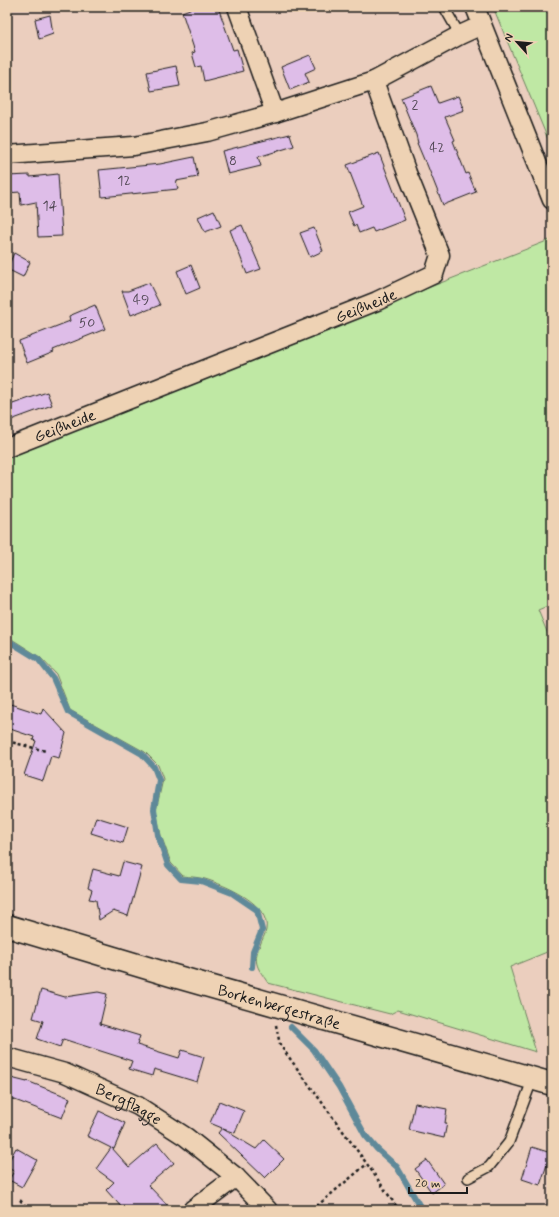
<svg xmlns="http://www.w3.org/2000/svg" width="559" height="1217" font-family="Mynerve,sans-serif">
	<rect width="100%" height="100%" fill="#ebcebe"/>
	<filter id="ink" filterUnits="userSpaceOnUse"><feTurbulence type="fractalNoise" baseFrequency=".025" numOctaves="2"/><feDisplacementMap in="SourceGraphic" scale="8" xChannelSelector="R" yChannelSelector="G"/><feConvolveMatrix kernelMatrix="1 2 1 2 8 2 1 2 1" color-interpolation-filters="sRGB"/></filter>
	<g filter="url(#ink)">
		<!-- green -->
		<path fill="#bfe8a4" stroke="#6e8260" d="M493,7H552V149Z
			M552,239V604L538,610L552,644V950L510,967L536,1052L398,1010L390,1014L268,983C258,968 252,963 260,945C262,940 265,935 266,930C271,904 225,885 205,879C198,877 190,877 183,876L171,863L161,835L156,811L163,779L158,765L145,752L70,710L56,674L40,657L7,636V454Z"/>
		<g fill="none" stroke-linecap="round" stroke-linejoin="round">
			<!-- stream -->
			<path stroke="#5f8999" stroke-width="6" d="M7,640L38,659L53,678L68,712L142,754L154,767L159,780L154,809L158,835L168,865L181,879L201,881L232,893L257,910L262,930L253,952L252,967
				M291,1027L314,1050L339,1087L365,1135L377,1149L397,1167L422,1210"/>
		</g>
		<!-- building -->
		<path fill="#debde8" stroke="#1c1c1c" d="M195,7H218L233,50L237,49L243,71L204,81L201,66L196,67L192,53L195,52L182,12Z
			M50,15L53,34L39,39L35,19Z
			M310,55L316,68L305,73L309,82L290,90L281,67Z
			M176,66L180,86L151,91L147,72Z
			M431,86L438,103L458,96L464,110L445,117L455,140L453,141L466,174L468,173L476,192L443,205L426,162H425L417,143H418L416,135L401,98Z
			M290,134L294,146L258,157L261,166L228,174L222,151Z
			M379,153L405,220L374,232L372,228L359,233L356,225L354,226L348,212L363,206L347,165Z
			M194,157L198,177L176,181L178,189L102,197L99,170L160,164Z
			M58,174L62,236L38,237L36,202L21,205L20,192L7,193V176L30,175V177Z
			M214,210L221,226L205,232L198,217Z
			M242,225L261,269L247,274L230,230Z
			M314,228L323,251L310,257L300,233Z
			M14,253L30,262L23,277L7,269Z
			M191,265L200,288L186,294L177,271Z
			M149,283L160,305L145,311L144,310L131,315L122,291H128Z
			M95,305L105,329L53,350L54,352L27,363L19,341L70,321L69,316Z
			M47,392L52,405L11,420L7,406Z
			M7,703L41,714L43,708L66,733L59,758L51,756L43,781L24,775L36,741L33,740L34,737L7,728Z
			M96,817L128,827L123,843L91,833Z
			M123,862L142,867L128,916L113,911L99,920L96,900L89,899L92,890L88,888L93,869L119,876Z
			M41,990L65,997L98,992L107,994L100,1024L140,1036L137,1045L179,1058L182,1050L204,1057L197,1082L154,1069L152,1076L129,1069L132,1061L63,1039L60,1047L37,1039L43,1021L33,1018Z
			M7,1077L27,1082V1081L70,1098L62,1118L7,1097Z
			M219,1101L244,1111L235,1133L223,1129L256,1149L264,1140L284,1159L265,1178L218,1133L222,1128L210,1123Z
			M415,1103L447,1109L445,1123H447L444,1138L409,1130Z
			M99,1111L125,1123L114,1149L112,1148L129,1167L157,1143L174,1163L148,1185L172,1210H124L106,1190L114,1182L96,1169L111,1148L87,1136Z
			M532,1147L551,1153L540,1185L522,1179Z
			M16,1148L37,1160L22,1187L9,1180L14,1171L7,1168V1164Z
			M427,1160L444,1184L432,1193L415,1169Z"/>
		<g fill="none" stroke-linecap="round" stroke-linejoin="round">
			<!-- lane casing -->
			<g stroke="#1c1c1c" stroke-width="12">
				<path id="lane" d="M444,7L460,35
					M468,1178L489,1167L509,1142L533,1078"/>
			</g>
			<!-- street casing -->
			<g stroke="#1c1c1c" stroke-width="21">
				<g id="street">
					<path d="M237,7L275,113"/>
					<path d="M475,7L552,200"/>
					<path d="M7,155L134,146L207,132L275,113L374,81L460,35L482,25"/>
					<path id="s1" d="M7,448L377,301L434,274L440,255L407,173L374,81"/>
					<path id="s2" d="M7,1057L65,1073L138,1106L186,1137L236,1177L268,1210"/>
					<path d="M192,1210L236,1177"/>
				</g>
			</g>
			<!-- secondary casing -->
			<g stroke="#1c1c1c" stroke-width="25">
				<g id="secondary">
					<path id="s3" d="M7,926L174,976L552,1084"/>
				</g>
			</g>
			<!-- path -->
			<path stroke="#1c1c1c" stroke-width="2.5" stroke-dasharray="3 3" stroke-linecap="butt" d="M7,741L46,751
				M276,1025L280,1045L367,1164L399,1210
				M20,1200L29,1210
				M312,1210L367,1164"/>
			<!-- lane -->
			<use href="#lane" stroke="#eed2b4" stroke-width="9"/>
			<!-- street -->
			<use href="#street" stroke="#eed2b4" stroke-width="18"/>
			<!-- secondary -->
			<use href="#secondary" stroke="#eed2b4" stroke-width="22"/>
		</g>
	</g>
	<g text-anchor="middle" stroke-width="4" stroke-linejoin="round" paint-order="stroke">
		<!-- number labels -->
		<g font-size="14" fill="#4c444f">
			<text x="415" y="109">2</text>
			<text x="437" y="152">42</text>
			<text x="233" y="165">8</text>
			<text x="124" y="185">12</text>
			<text x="50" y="210">14</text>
			<text x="141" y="304">49</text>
			<text x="87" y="327">50</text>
		</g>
		<!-- street labels -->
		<g font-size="16" fill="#1c1c1c" stroke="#eed2b4">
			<text dy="6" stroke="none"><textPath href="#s1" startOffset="386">Geißheide</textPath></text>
			<text dy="6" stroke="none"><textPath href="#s1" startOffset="62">Geißheide</textPath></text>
			<text dy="6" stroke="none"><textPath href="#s3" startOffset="284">Borkenbergestraße</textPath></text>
			<text dy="6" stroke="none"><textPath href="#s2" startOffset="131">Bergflagge</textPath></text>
		</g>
	</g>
	<!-- margin -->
	<rect width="559" height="1217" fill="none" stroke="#eed2b4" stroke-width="24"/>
	<rect x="12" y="12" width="535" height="1193" fill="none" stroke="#1c1c1c" stroke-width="1.5" filter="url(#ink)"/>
	<!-- north arrow -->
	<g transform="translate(517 42) rotate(297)" stroke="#eed2b4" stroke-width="3" paint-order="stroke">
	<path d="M0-3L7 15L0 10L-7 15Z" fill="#1c1c1c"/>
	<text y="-6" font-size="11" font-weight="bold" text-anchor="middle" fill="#1c1c1c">N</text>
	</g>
	<!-- scale -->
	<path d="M409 1187v6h58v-6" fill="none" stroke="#1c1c1c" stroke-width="2"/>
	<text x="415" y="1187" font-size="12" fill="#1c1c1c" stroke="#eed2b4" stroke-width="3" paint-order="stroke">20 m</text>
</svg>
